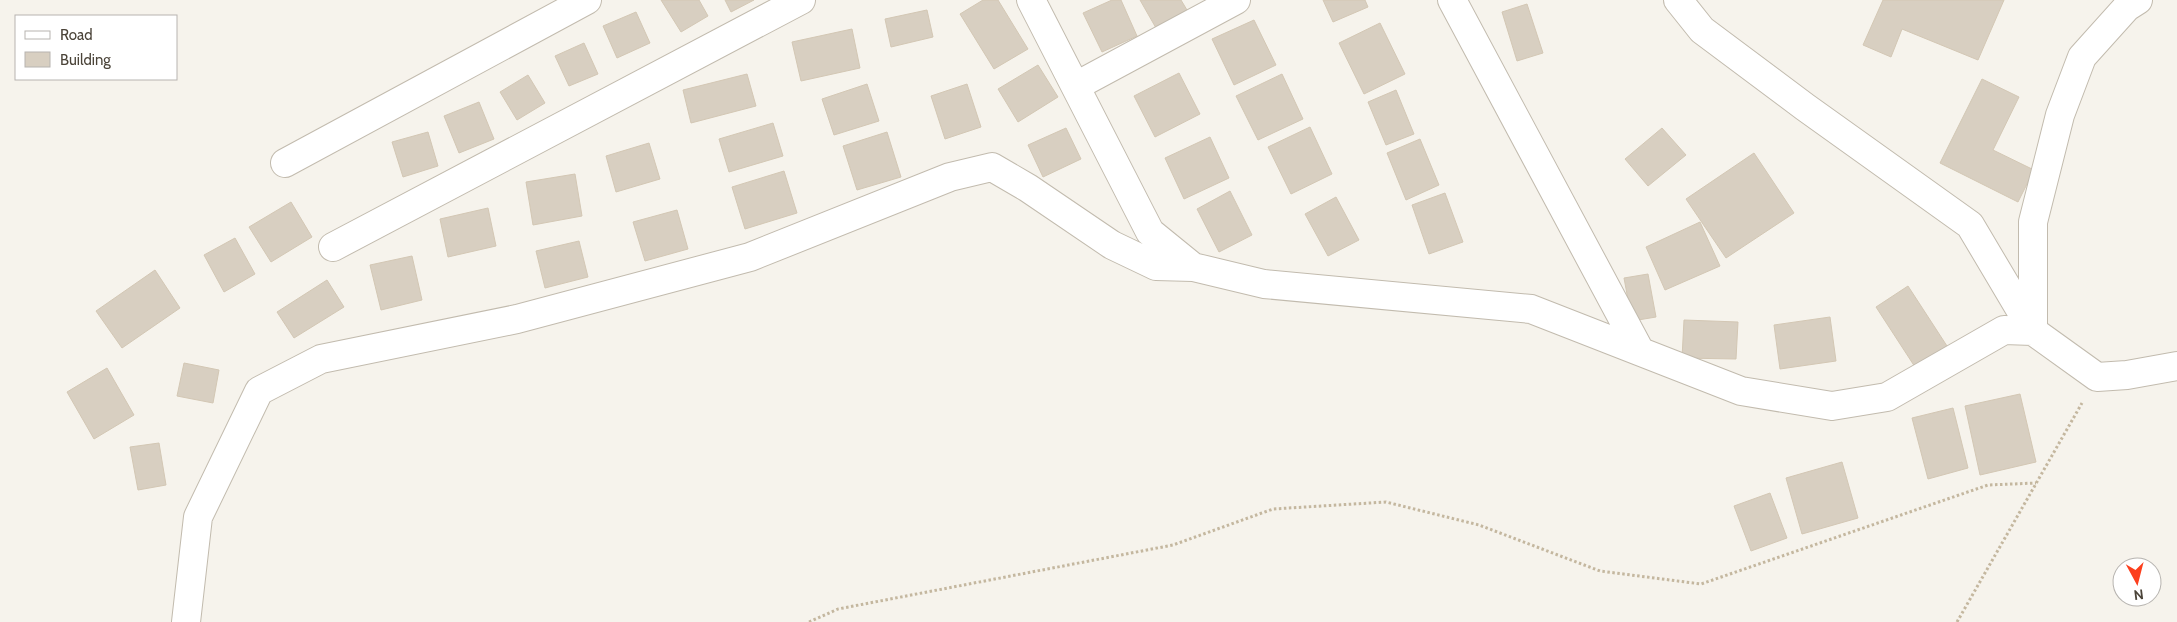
<svg xmlns="http://www.w3.org/2000/svg" width="2177" height="622" font-family="Cabin,sans-serif">
	<rect width="100%" height="100%" fill="#f6f3ec"/>
	<!-- building -->
	<path fill="#d8cfc1" stroke="#d3c7b4" d="M661,0H699L708,16L681,32Z
		M725,0H754L731,12Z
		M983,0H998L1028,49L994,69L960,14Z
		M1112,0H1121L1137,36L1102,52L1083,13Z
		M1140,0H1181L1187,10L1156,28Z
		M1323,0H1365L1368,7L1333,22Z
		M1883,0H2004L1978,60L1902,29L1891,57L1863,45Z
		M1527,4L1543,53L1517,61L1502,12Z
		M927,10L933,37L891,47L885,19Z
		M636,12L650,43L617,58L603,26Z
		M1254,20L1276,65L1234,85L1212,39Z
		M1380,23L1405,74L1364,94L1339,43Z
		M852,29L860,68L801,81L792,42Z
		M584,43L598,74L569,86L555,56Z
		M1038,65L1058,97L1018,122L998,89Z
		M1179,73L1200,114L1155,137L1134,96Z
		M747,74L756,106L691,123L683,90Z
		M1282,74L1303,119L1258,140L1236,96Z
		M528,75L545,103L517,120L500,92Z
		M1982,79L2019,97L1993,150L2034,170L2018,202L1940,163Z
		M867,84L879,121L834,135L822,99Z
		M967,84L981,127L945,139L931,96Z
		M1396,90L1414,134L1386,145L1368,102Z
		M479,102L494,139L459,153L444,116Z
		M773,123L783,156L729,172L719,139Z
		M1310,127L1332,174L1291,194L1268,147Z
		M1066,128L1081,159L1043,177L1028,145Z
		M1662,128L1686,155L1648,186L1625,159Z
		M428,132L438,166L403,177L392,142Z
		M887,132L901,177L857,190L843,146Z
		M1210,137L1229,178L1184,199L1165,158Z
		M1420,139L1439,185L1406,200L1387,153Z
		M649,143L660,179L616,192L606,156Z
		M1754,153L1794,213L1726,258L1686,199Z
		M784,171L797,213L745,229L732,187Z
		M575,174L582,216L533,225L526,182Z
		M1230,191L1252,235L1219,252L1197,209Z
		M1445,193L1463,242L1429,254L1412,205Z
		M1336,197L1359,240L1328,256L1305,214Z
		M291,202L312,237L271,262L249,227Z
		M488,208L496,246L448,257L440,219Z
		M677,210L688,249L645,261L633,222Z
		M1700,222L1720,266L1665,290L1646,247Z
		M235,238L255,274L224,292L204,255Z
		M579,241L588,277L545,288L536,251Z
		M412,256L422,300L381,310L370,265Z
		M155,270L180,308L122,348L96,311Z
		M1648,274L1656,317L1632,321L1624,278Z
		M327,280L344,307L294,338L277,312Z
		M1908,286L1947,346L1915,367L1876,307Z
		M1830,317L1836,361L1780,369L1774,325Z
		M1684,320L1738,322L1736,359L1682,358Z
		M184,363L219,370L213,403L177,396Z
		M107,368L134,415L94,439L67,392Z
		M2020,394L2036,462L1980,475L1965,406Z
		M1953,408L1968,468L1928,479L1912,418Z
		M159,443L166,485L138,490L130,447Z
		M1842,462L1858,518L1802,534L1786,478Z
		M1770,493L1787,538L1751,551L1734,506Z"/>
	<g fill="none" stroke-linecap="round" stroke-linejoin="round">
		<!-- minor casing -->
		<g stroke="#c2bbae" stroke-width="30">
			<path id="minor" d="M1031,0L1150,232L1193,267L1264,284L1531,309L1741,391L1832,406L1887,397L2004,330L2033,331L2097,377L2127,375L2177,366
				M1452,0L1640,351
				M1678,0L1702,30L1805,107L1970,225L2033,331
				M1076,86L1236,0
				M285,163L587,0
				M333,247L801,0
				M2033,330V222L2060,115L2082,57L2127,7L2138,0
				M186,622L198,517L259,391L321,359L517,319L750,257L950,177L992,167L1028,188L1112,245L1156,266L1193,267"/>
		</g>
		<!-- path -->
		<path stroke="#c4b79f" stroke-width="3" stroke-dasharray="2.5 2.5" stroke-linecap="butt" d="M809,622L838,609L1173,545L1273,509L1386,502L1479,525L1600,571L1701,584L1988,485L2036,483
			M1957,622L2082,403"/>
		<!-- minor -->
		<use href="#minor" stroke="#fff" stroke-width="28"/>
	</g>
	<!-- legend -->
	<rect x="15" y="15" width="162" height="65" fill="#ffffff" stroke="#b7b4b0"/>
	<rect x="25" y="31" width="25" height="8" fill="#ffffff" stroke="#b7b4b0"/>
	<text x="60" y="40" font-size="15" fill="#4b4439">Road</text>
	<rect x="25" y="52" width="25" height="15" fill="#d8cfc1" stroke="#b7b4b0"/>
	<text x="60" y="65" font-size="15" fill="#4b4439">Building</text>
	<!-- north arrow -->
	<g transform="translate(2137 582) rotate(173)"><circle r="24" fill="#ffffff" stroke="#b7b4b0"/>
	<path d="M0-4L9 19L0 12L-9 19Z" fill="#fc3f1d"/>
	<text y="-8" font-size="14" font-weight="bold" text-anchor="middle" fill="#4b4439">N</text>
	</g>
</svg>
